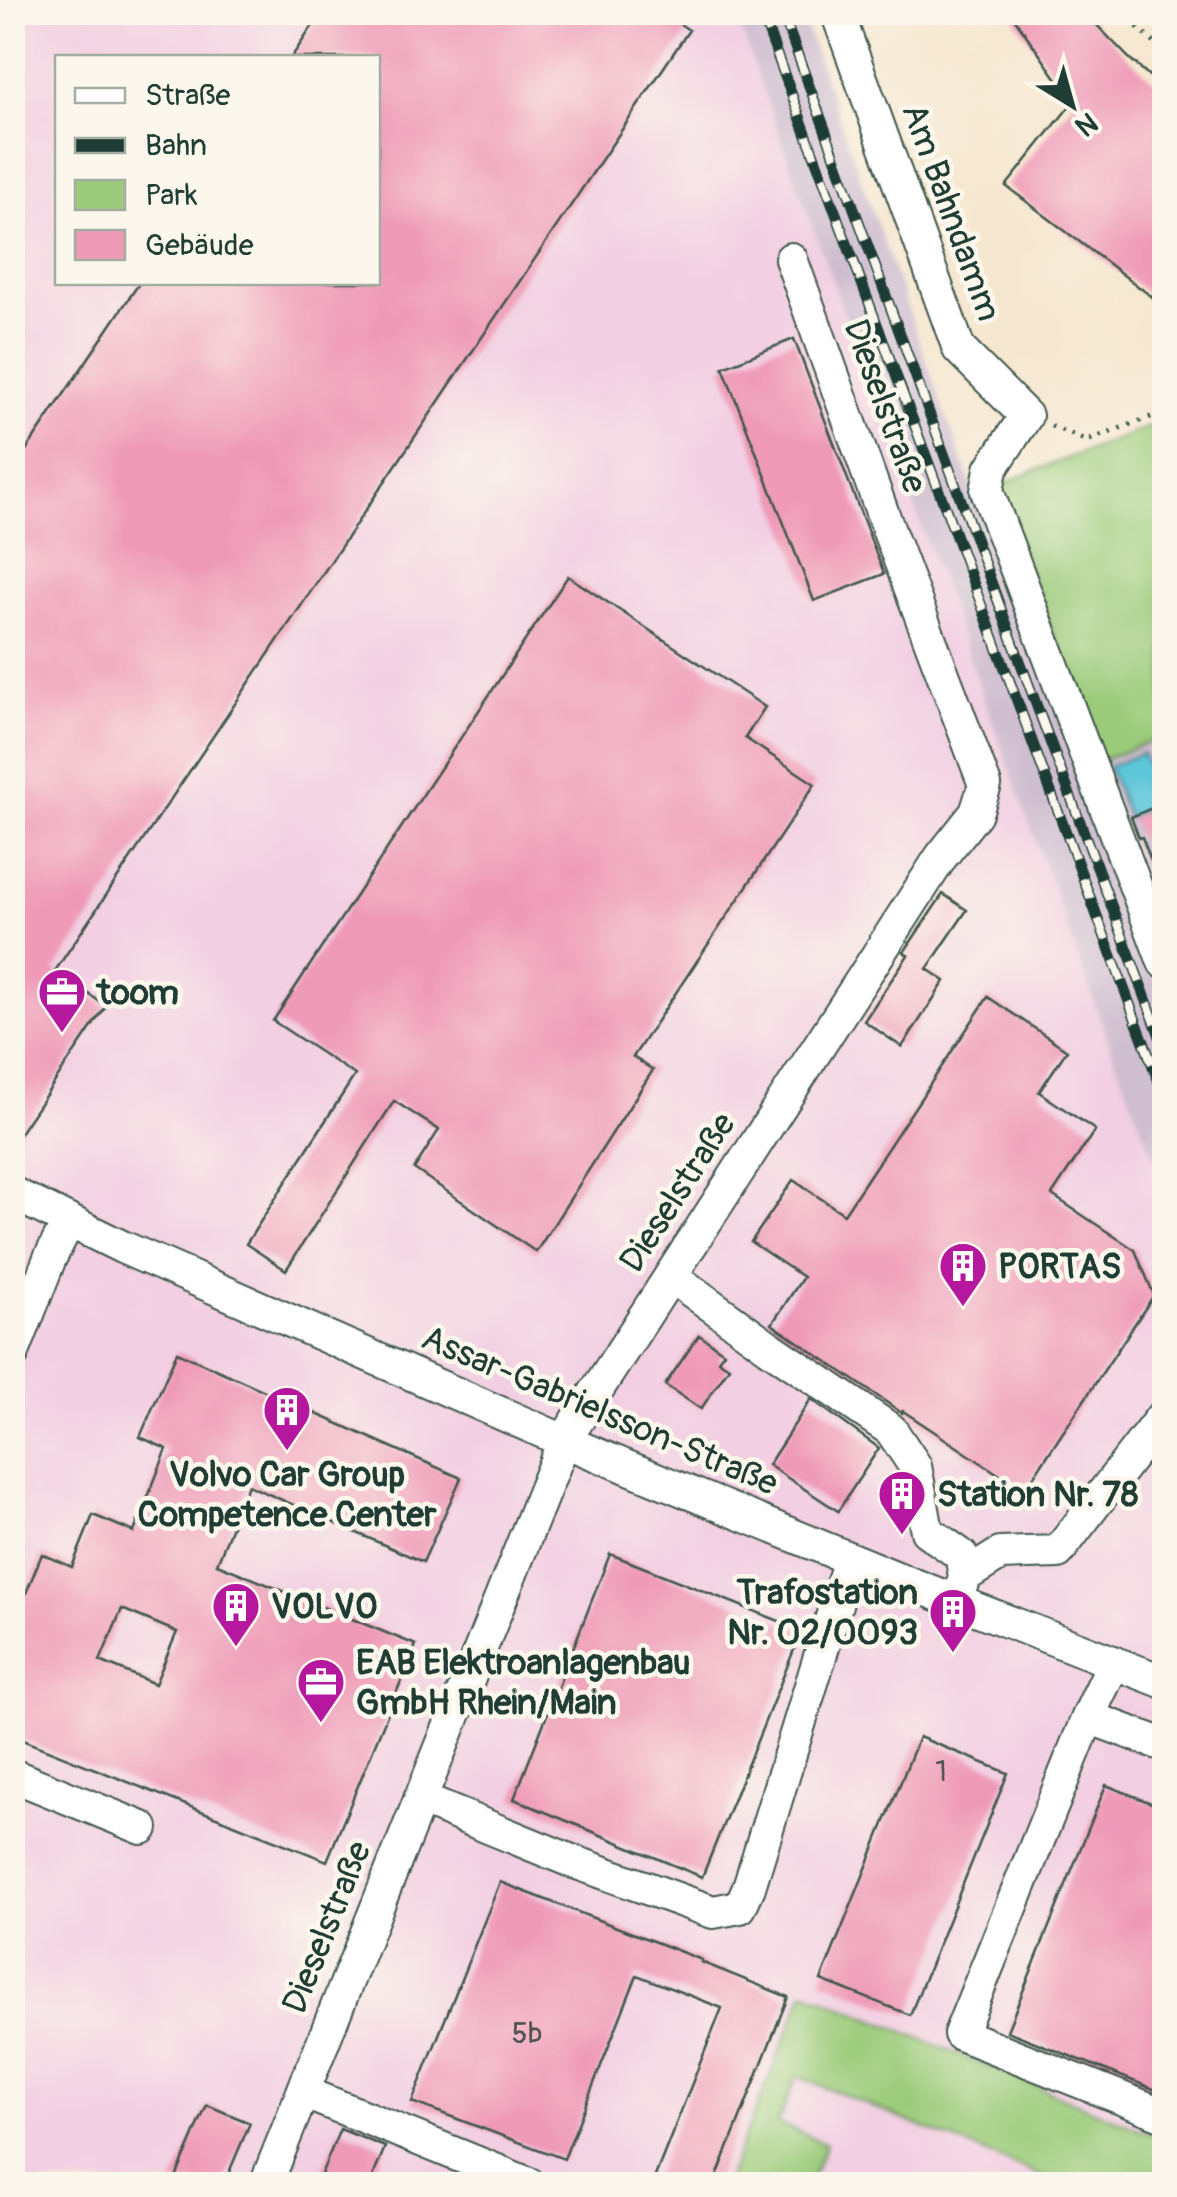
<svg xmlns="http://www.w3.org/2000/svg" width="1177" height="2197" font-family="Pangolin,sans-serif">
	<rect width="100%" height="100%" fill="#fbf7ec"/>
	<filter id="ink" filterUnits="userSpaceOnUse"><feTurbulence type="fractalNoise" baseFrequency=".01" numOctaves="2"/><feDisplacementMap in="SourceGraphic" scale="20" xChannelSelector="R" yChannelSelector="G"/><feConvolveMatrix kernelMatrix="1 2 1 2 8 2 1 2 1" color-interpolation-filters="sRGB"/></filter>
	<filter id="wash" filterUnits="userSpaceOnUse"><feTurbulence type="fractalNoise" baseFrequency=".0048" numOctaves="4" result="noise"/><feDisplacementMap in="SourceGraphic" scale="40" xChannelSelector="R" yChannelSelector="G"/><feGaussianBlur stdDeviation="2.25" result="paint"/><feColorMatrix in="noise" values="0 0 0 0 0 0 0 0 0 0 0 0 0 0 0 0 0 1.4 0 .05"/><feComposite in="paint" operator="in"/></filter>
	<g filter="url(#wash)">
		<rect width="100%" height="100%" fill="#f6e7d0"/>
		<!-- built -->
		<path fill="#f2cfe2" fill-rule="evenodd" d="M12,13H735L1111,1048L1164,1185V2184H13ZM58,58H378V282H58Z"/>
		<!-- industrial -->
		<path fill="#cfbdd0" d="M735,13H801L969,479L1164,984V1185L1111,1048Z
			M1164,736V929L1100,761Z"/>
		<!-- green -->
		<path fill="#9bcb7a" stroke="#5d8457" stroke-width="2.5" d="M1164,421V736L1100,761L998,485Z
			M805,1991L1164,2139V2184H1061L797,2076L778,2123L826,2144L809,2184H725Z"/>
		<!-- water -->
		<path fill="#5ec7da" stroke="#3e8287" stroke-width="2.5" d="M1142,753L1162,804L1128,818L1108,767Z"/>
		<g id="blocks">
			<!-- building -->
			<path fill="#ef9ab7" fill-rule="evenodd" d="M322,12H662L689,30L55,971L106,1006L12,1145V471L140,282H378V58H291Z
				M1010,12H1084L1129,58L1164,89V306L1006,186L1073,102Z
				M794,339L884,574L814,601L723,367Z
				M568,576L765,707L745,738L815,784L633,1057L653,1070L536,1252L414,1169L439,1130L394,1101L286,1270L246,1244L355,1075L273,1021Z
				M1164,803V892H1163L1142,837L1139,838L1131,817Z
				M943,894L967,910L927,969L945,981L902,1047L864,1021L908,955L904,952Z
				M988,997L1067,1050L1039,1092L1095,1130L1052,1195L1135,1250L1154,1295L1024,1491L903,1411L902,1413L772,1324L803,1277L751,1242L793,1180L844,1214Z
				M699,1335L724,1352L718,1360L729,1367L701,1409L665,1385Z
				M177,1352L461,1478L423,1562L248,1485L217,1564L416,1645L327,1861L12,1736V1605L20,1608L42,1554L72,1567L93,1515L134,1532L167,1449L140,1437ZM122,1609L177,1632L155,1684L100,1661Z
				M811,1399L879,1448L838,1511L768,1465Z
				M610,1554L802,1630L702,1877L514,1799Z
				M919,1737L1008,1773L910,2015L821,1980Z
				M1106,1785L1164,1808V2082L1161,2092L1007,2031Z
				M500,1882L702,1960L701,1962L788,1997L714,2184H652L722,2008L637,1975L564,2159L412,2102Z
				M207,2105L250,2123L224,2184H173Z
				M340,2129L385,2147L370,2184H317Z"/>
		</g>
	</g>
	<g filter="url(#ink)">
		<use href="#blocks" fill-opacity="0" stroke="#3f564b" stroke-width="2.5"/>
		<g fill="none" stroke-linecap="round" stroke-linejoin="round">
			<!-- minor casing -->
			<g stroke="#3f564b" stroke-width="36">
				<path id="minor" d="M837,12L959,349L1026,416L991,469L987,491L1164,962
					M12,1193L122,1247L564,1441L904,1581L1164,1682
					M671,1276L769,1347L891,1430L915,1466L927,1531L961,1555L965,1576
					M12,1355L50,1258L69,1221
					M960,1593L965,1576L1000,1554L1058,1552L1164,1414
					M1114,1662L1088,1717L1164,1745
					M1088,1717L960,2034L1164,2115
					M12,1775L142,1828
					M420,1799L569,1860L713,1912L740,1907L749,1887L850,1559
					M303,2092L529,2184
					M266,2184L564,1441L941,857L976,813L985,785L890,534L791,259"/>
			</g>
			<!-- path -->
			<path stroke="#3f564b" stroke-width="5" stroke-dasharray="2.5 8" stroke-linecap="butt" d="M1122,12L1164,52
				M1051,426L1087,441L1164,412"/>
			<!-- minor -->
			<use href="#minor" stroke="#fff" stroke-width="32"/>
			<!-- rail casing -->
			<g stroke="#1f3d34" stroke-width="11">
				<path id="rail" d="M761,12L1164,1096
					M782,12L1023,669L1164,1047"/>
			</g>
			<!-- rail -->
			<use href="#rail" stroke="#fbf7ec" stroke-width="8" stroke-dasharray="22" stroke-linecap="butt"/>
		</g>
	</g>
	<!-- icons -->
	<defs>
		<g id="office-pin" transform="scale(2.5)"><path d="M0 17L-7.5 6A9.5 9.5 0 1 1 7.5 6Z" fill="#b5179e" stroke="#fbf7ec"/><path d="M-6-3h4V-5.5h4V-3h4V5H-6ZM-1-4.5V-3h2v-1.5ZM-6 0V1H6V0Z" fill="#fff"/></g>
		<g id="building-pin" transform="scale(2.5)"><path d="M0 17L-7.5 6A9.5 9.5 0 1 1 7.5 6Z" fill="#b5179e" stroke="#fbf7ec"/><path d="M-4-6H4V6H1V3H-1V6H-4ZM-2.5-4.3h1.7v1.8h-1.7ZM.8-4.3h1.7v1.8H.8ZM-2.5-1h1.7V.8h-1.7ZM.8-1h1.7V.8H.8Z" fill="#fff"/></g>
	</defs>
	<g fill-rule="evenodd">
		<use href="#office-pin" x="62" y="992"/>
		<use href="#building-pin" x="963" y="1266"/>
		<use href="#building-pin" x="287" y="1410"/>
		<use href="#building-pin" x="902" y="1494"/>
		<use href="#building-pin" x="236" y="1606"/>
		<use href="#building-pin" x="953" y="1612"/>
		<use href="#office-pin" x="321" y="1682"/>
	</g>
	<g text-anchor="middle" stroke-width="9" stroke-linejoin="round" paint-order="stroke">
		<!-- number labels -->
		<g font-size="30" fill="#535455">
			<text x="941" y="1781">1</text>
			<text x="527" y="2043">5b</text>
		</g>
		<!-- street labels -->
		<g font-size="35" fill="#1f3d34" stroke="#fbf7ec">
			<text transform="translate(952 212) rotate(70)" y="12">Am Bahndamm</text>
			<text transform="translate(886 406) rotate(70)" y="12">Dieselstraße</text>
			<text transform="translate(677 1192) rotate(-57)" y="12">Dieselstraße</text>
			<text transform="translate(600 1410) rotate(23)" y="12">Assar-Gabrielsson-Straße</text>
			<text transform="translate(326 1927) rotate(-68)" y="12">Dieselstraße</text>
		</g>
		<!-- poi labels -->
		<g font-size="35" font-weight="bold" fill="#1f3d34" stroke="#fbf7ec" text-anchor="start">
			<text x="97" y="1004">toom</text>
			<text x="998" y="1278">PORTAS</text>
			<text x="287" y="1486" text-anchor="middle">Volvo Car Group<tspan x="287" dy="40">Competence Center</tspan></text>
			<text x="937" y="1506">Station Nr. 78</text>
			<text x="918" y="1604" text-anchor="end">Trafostation<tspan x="918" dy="40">Nr. 02/0093</tspan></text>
			<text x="271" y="1618">VOLVO</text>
			<text x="356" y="1674">EAB Elektroanlagenbau<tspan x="356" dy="40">GmbH Rhein/Main</tspan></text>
		</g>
	</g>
	<!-- margin -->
	<rect width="1177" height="2197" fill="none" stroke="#fbf7ec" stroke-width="50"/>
	<!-- legend -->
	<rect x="55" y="55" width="325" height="230" fill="#fbf7ec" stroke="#a3ada2" stroke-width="2.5"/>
	<rect x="75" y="88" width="50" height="15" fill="#ffffff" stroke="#a3ada2" stroke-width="2.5"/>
	<text x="145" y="105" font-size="30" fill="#1f3d34">Straße</text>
	<rect x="75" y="138" width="50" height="15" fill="#1f3d34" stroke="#a3ada2" stroke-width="2.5"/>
	<text x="145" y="155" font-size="30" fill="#1f3d34">Bahn</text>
	<rect x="75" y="180" width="50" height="30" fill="#9bcb7a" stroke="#a3ada2" stroke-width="2.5"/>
	<text x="145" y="205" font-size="30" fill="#1f3d34">Park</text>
	<rect x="75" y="230" width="50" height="30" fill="#ef9ab7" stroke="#a3ada2" stroke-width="2.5"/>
	<text x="145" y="255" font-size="30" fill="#1f3d34">Gebäude</text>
	<!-- north arrow -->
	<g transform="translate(1072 105) rotate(143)" stroke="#fbf7ec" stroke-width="8" paint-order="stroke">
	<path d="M0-8L18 38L0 25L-18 38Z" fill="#1f3d34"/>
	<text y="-15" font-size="28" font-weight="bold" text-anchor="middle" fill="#1f3d34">N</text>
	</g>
</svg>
